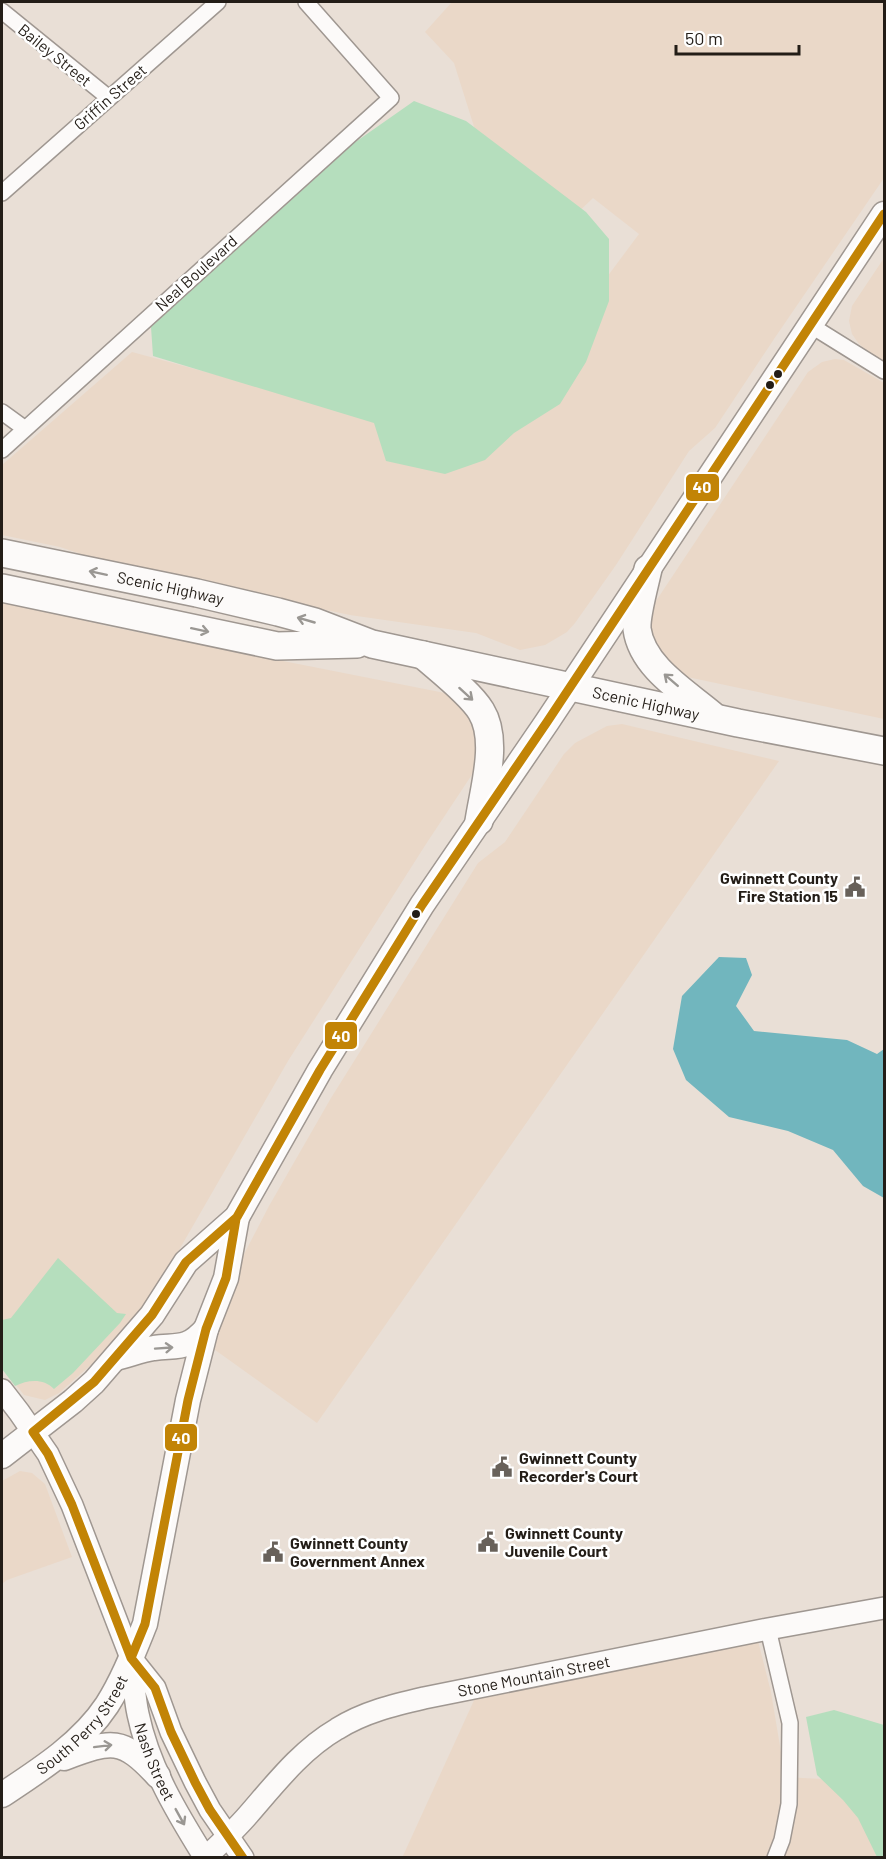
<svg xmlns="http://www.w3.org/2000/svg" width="886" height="1859" font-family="Barlow,sans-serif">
	<rect width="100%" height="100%" fill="#e9dfd6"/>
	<!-- built -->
	<path fill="#ead8c8" d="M452,2H884V178L774,339L715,428L689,451L616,565L575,623L567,632L545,645L520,650L476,633L350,615L114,565L60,547L2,535V465L132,352L481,446L639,234L593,198L569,221L482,152L454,63L425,32Z
		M884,258V362L871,354L859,344L852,334L849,321L852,306Z
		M835,359L844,360L884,383V719L678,675L648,634L652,607L808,372L822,362Z
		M2,603L74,612L102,625L455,695L478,719L479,764L426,844L288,1061L160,1283L130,1323L92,1364L59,1393L45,1400L24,1395L2,1367Z
		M622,724L779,761L317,1423L211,1347L240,1262L269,1206L331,1098L478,863L505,842L564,754L575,743L607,726Z
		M20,1471L32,1473L45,1484L72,1557L7,1580L2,1584V1481Z
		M758,1641L771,1692L783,1764L782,1777L884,1782V1857L402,1858L476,1696Z"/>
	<!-- green -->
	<path fill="#b5debd" d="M414,101L466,121L586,212L609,239V301L586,362L560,404L514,433L485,460L445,474L386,461L374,423L153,356L151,327L354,143Z
		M58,1258L117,1313L126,1314L120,1323L73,1373L54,1389C43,1378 28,1380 15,1386L2,1369V1320L11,1318Z
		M834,1710L884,1725V1857H877L858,1818L843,1800L817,1775L806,1717Z"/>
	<!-- water -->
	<path fill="#71b6be" d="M719,957L746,958L752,975L736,1006L754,1031L847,1040L877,1054L884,1049V1198L863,1186L833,1150L788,1131L729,1117L686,1080L673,1049L682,996Z"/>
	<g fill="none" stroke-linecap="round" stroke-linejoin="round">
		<!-- street casing -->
		<g stroke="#9f9791" stroke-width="18">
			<path id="street" d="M2,11L109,98
				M2,193L218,2
				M810,325L884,371
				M2,412L24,428
				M2,450L391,98L306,2
				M768,1629L790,1723L789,1804L782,1840L775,1858"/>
		</g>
		<!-- secondary casing -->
		<g stroke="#9f9791" stroke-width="24">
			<g id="secondary">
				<path d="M2,1390L19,1412L48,1454L72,1505L131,1658L155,1688L171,1732L195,1782L210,1810L243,1858"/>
				<path id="s1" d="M131,1659C134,1677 134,1696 138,1714C149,1767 177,1813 205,1858"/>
				<path id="s2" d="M205,1858C220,1844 235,1830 248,1815C275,1784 301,1750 337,1729C364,1712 394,1705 424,1698L768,1629L884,1608"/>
			</g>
		</g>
		<!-- primary casing -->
		<g stroke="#9f9791" stroke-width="27">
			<g id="primary">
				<path d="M116,1358C129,1355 141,1350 154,1348C179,1345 187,1350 206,1329"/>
				<path d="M2,1456L73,1401L94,1382L152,1315L186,1262L237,1217L320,1070L422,905L547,722L884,214"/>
				<path d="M64,1758C112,1740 122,1737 158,1776"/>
				<path id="s3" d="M2,1795C40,1770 82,1743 107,1705C123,1680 134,1651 145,1624L188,1400L206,1329L226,1278L237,1217"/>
			</g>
		</g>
		<!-- highway casing -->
		<g stroke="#9f9791" stroke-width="30">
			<g id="highway">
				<path id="s4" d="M2,553L197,593L278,612L315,622L372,644L738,723L884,751"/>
				<path d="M648,569C645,583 636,615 637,629C642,667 685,692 712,715"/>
				<path d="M2,588L277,646L357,644"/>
				<path d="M423,655C440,670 470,693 481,711C499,740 484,788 479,821"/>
			</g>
		</g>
		<!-- street -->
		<use href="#street" stroke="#fcfaf9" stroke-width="15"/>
		<!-- secondary -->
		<use href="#secondary" stroke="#fcfaf9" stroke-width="21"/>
		<!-- primary -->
		<use href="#primary" stroke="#fcfaf9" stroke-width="24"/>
		<!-- highway -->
		<use href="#highway" stroke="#fcfaf9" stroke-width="27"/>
		<!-- bus-1 casing -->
		<g stroke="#fff" stroke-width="14">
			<path id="bus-1" d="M131,1658L145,1624L188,1400L206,1329L226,1278L236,1219
				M243,1858L210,1810L195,1782L171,1732L155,1688L131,1658L72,1505L48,1454L33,1432L94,1382L152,1315L186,1262L237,1217L320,1070L422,905L547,722L884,214"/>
		</g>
		<!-- bus-1 -->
		<use href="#bus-1" stroke="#c28406" stroke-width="9"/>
	</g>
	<!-- one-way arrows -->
	<defs><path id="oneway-shaft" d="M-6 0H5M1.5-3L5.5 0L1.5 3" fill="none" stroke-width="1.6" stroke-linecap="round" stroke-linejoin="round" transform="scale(1.5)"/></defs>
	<g stroke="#9a9793">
		<use href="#oneway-shaft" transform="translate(98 573) rotate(-168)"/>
		<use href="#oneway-shaft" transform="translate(306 620) rotate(-164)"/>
		<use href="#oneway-shaft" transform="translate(200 630) rotate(12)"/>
		<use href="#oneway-shaft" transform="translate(671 680) rotate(-139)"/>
		<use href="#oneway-shaft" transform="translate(466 694) rotate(42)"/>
		<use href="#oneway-shaft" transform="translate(164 1348) rotate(-4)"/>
		<use href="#oneway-shaft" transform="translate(103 1746) rotate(-7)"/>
		<use href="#oneway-shaft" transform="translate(180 1817) rotate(61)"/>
	</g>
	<!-- icons -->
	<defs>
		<g id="civic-bare" transform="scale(1.62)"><path d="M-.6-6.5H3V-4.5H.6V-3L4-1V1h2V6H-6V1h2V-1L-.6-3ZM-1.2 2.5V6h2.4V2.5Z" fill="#68615a" stroke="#fff" stroke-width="2.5" paint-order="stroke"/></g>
	</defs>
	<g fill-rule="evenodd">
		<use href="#civic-bare" x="855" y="887"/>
		<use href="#civic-bare" x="502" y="1467"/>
		<use href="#civic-bare" x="488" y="1542"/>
		<use href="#civic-bare" x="273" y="1552"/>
	</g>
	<!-- markers -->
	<g fill="#231d17" stroke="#fff" stroke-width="2">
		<circle cx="778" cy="374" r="5"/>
		<circle cx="770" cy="385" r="5"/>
		<circle cx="416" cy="914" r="5"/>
	</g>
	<g text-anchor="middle" stroke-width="5" stroke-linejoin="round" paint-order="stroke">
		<!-- street labels -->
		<g font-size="16" fill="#231d17" stroke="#fff">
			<text transform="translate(55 55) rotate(39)" y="6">Bailey Street</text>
			<text transform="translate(110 97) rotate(-41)" y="6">Griffin Street</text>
			<text transform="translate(196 273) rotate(-42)" y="6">Neal Boulevard</text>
			<text dy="6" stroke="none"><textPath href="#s4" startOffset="172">Scenic Highway</textPath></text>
			<text dy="6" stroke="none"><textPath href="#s4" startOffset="662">Scenic Highway</textPath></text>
			<text dy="6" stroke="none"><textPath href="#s2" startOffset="390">Stone Mountain Street</textPath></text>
			<text dy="6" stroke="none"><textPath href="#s3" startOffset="108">South Perry Street</textPath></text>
			<text dy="6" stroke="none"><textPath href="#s1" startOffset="106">Nash Street</textPath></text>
		</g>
		<!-- poi labels -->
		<g font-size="16" font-weight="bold" fill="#231d17" stroke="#fff" text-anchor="start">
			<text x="838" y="884" text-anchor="end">Gwinnett County<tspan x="838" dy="18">Fire Station 15</tspan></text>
			<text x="519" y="1464">Gwinnett County<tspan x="519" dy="18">Recorder's Court</tspan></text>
			<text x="505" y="1539">Gwinnett County<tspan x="505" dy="18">Juvenile Court</tspan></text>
			<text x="290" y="1549">Gwinnett County<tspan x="290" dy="18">Government Annex</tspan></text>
		</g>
	</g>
	<g stroke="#fff" stroke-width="2">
		<rect x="685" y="473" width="35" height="29" rx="6" fill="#c28406"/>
		<rect x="324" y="1021" width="34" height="29" rx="6" fill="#c28406"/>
		<rect x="164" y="1423" width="34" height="29" rx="6" fill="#c28406"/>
	</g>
	<g font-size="16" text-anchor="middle" font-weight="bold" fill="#fff">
		<text x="702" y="493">40</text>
		<text x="341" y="1042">40</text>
		<text x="181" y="1444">40</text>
	</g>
	<!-- border -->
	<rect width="886" height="1859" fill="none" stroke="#231d17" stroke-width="6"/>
	<!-- scale -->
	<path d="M676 45v9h123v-9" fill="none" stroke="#231d17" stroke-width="3"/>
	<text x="685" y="45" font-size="18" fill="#231d17" stroke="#ffffff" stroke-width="4.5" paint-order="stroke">50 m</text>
</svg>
